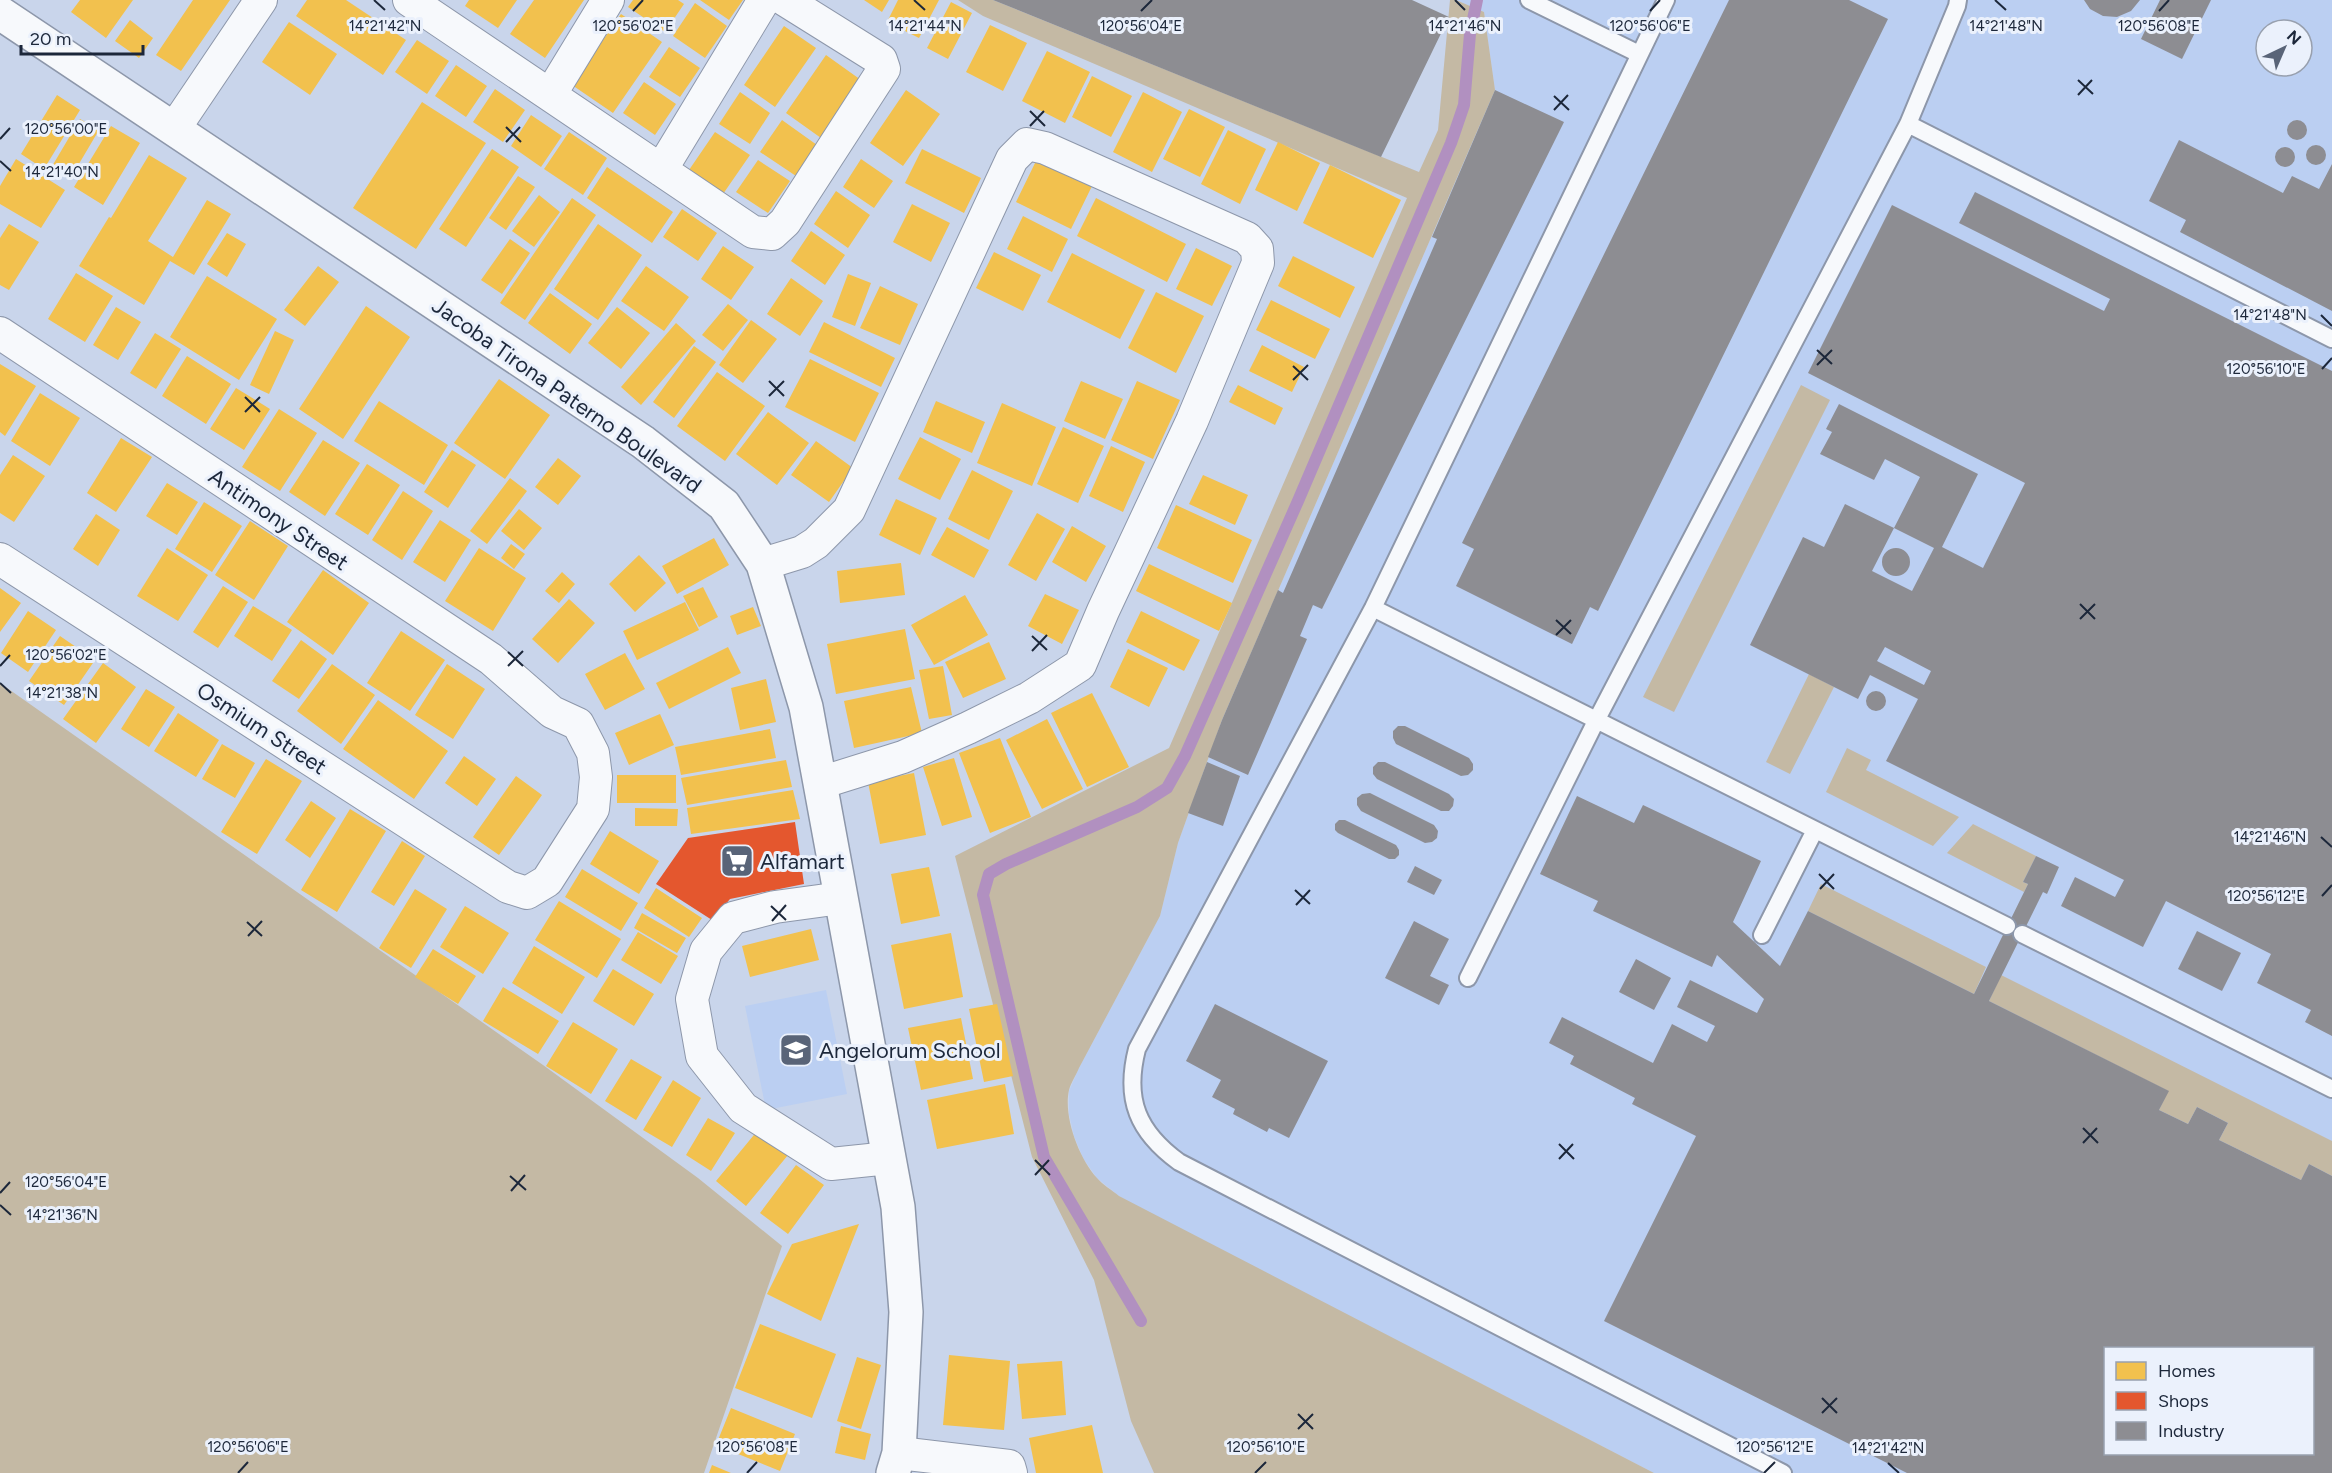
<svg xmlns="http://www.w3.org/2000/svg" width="2332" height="1473" font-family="Figtree,sans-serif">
	<rect width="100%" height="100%" fill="#c9d5eb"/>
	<!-- built -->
	<path fill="#bbcff2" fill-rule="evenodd" d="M1456,0H2332V1473H1654L1143,1210L1119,1196L1097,1178L1083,1158L1074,1136L1069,1114V1091L1079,1068L1160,916L1178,843L1222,720L1495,90L1484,12ZM2266,30H2302V66H2266ZM2106,1348H2312V1454H2106Z
		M826,990L847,1094L766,1110L745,1006Z"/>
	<!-- green -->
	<path fill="#c4b9a4" d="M958,0H993L1419,172L1438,130L1450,0H1456L1484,12L1495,90L1222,720L1178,843L1160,916L1079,1068C1076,1075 1071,1083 1069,1090C1063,1116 1079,1159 1097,1178C1103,1185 1112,1190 1119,1196L1654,1473H1154L1131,1421L1094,1280L1032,1157L955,856L1169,748L1407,198L983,16Z
		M1801,385L1830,400L1674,712L1643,697Z
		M1809,674L1834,687L1790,774L1766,762Z
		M0,683L543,1065L698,1178L782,1246L704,1473H0Z
		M1847,748L1871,760L1866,770L1959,817L1933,846L1826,792Z
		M1973,824L2036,856L2023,882L2028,884L2024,892L1947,853Z
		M1821,884L1986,967L1974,994L1808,911Z
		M2001,975L2332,1141V1176L2309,1164L2301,1180L2219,1140L2228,1123L2197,1107L2188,1124L2159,1110L2168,1091L1989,1001Z"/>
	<!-- homes -->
	<path fill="#f2c14e" d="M80,0H133L106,38L71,12Z
		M193,0H230L181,71L156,55Z
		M307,0H346L406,40L383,75L296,16Z
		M469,0H517L498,28L465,6Z
		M534,0H584L545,58L510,34Z
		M633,0H678L684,4L665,32L628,7Z
		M700,0H743L729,20Z
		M864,0H889L882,12Z
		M898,0H939L919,38L887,22Z
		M951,2L972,13L948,59L927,48Z
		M695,3L727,26L705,58L673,36Z
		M621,14L662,42L613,113L572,85Z
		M130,20L153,38L139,58L115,41Z
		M289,22L337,54L310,95L262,62Z
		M990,25L1027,43L1003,91L966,72Z
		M784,26L816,48L775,107L744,85Z
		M417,40L449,61L427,94L395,72Z
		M669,47L700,68L680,97L649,77Z
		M1047,51L1090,72L1065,123L1022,101Z
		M826,55L861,80L821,138L786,113Z
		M456,65L487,86L466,117L435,96Z
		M1092,76L1132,96L1111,137L1072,117Z
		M644,82L676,104L655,135L623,113Z
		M495,89L525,110L503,142L473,122Z
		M906,90L940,114L903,166L870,143Z
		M740,92L770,113L750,144L719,124Z
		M1143,92L1182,112L1152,172L1113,152Z
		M57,95L80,110L44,169L21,154Z
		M422,102L486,143L416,249L353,208Z
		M1189,109L1225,127L1200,177L1163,159Z
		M531,115L562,136L541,167L511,146Z
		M80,119L99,130L70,179L51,168Z
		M782,120L817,145L796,176L760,152Z
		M111,126L140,143L103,205L74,187Z
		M1228,130L1266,149L1240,204L1201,184Z
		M569,132L607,158L583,195L544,169Z
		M715,132L750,155L723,194L689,170Z
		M1278,142L1320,163L1297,211L1255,190Z
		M492,149L519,167L466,247L439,229Z
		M922,149L981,178L964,213L905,183Z
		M149,155L187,178L148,241L173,257L207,200L231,214L194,275L170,261L144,305L79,266L109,217L111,218Z
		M16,159L65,190L41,228L0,204V186Z
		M861,159L893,181L874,208L843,187Z
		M1037,159L1092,186L1071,229L1016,202Z
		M758,160L790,181L768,213L736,192Z
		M1330,165L1401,200L1373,258L1303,223Z
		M607,167L673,212L652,243L587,198Z
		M518,176L535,187L506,230L489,218Z
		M836,191L870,215L848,248L814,224Z
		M539,195L560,212L534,247L512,231Z
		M572,198L596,215L525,320L500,303Z
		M1096,198L1186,244L1167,282L1077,236Z
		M912,204L950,223L931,262L893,242Z
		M682,209L717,233L698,261L663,237Z
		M1023,216L1068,239L1052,272L1007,249Z
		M9,224L39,242L9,290L0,285V238Z
		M598,224L642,255L598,320L554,289Z
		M811,231L845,255L825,285L791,261Z
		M227,233L246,244L227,277L207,264Z
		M510,239L530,253L502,294L481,280Z
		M723,246L754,267L731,300L701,279Z
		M1196,248L1232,266L1212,306L1176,289Z
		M994,252L1041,275L1023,311L976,288Z
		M1072,253L1145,290L1120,339L1047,302Z
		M1293,256L1355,287L1340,318L1278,286Z
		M318,266L339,282L305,326L284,310Z
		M646,266L689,297L664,331L621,301Z
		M76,273L113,296L85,342L48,319Z
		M848,274L871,283L855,326L832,317Z
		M207,276L277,319L239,380L170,337Z
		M791,278L823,301L800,336L767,314Z
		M880,286L918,304L900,345L860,328Z
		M1156,292L1204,316L1176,373L1128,348Z
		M550,293L592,324L570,354L528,323Z
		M1271,300L1330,329L1315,359L1256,330Z
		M728,304L748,320L723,351L702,335Z
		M366,306L410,337L343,439L299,409Z
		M116,307L141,322L118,360L93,345Z
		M617,307L650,333L621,369L588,343Z
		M751,320L777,339L743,383L719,365Z
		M824,322L895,358L881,387L809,352Z
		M676,323L696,341L641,405L621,387Z
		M275,331L294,340L269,394L250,385Z
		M155,333L181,349L156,389L130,373Z
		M1262,345L1304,367L1292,392L1249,371Z
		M694,346L716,362L674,418L653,402Z
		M187,356L231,384L206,424L162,396Z
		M810,359L879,393L855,442L785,407Z
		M0,364L36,386L5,436L0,432Z
		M717,372L765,406L725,461L677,426Z
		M499,379L550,415L505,479L454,443Z
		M1081,381L1123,399L1105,439L1064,421Z
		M1137,381L1180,400L1153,459L1111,440Z
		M1238,385L1283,408L1275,425L1229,402Z
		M236,388L270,409L244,450L210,429Z
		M40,393L80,418L50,466L11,441Z
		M379,401L448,445L424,485L354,441Z
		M936,401L985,422L972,453L923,432Z
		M1002,403L1056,427L1032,486L977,463Z
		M279,409L317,433L280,491L242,467Z
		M768,412L809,443L777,485L736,454Z
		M1063,427L1104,446L1078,503L1037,484Z
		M920,437L961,459L940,500L898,479Z
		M121,438L152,457L116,512L87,493Z
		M323,440L360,463L325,516L289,492Z
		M816,441L853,468L829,502L791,475Z
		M1111,446L1145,462L1123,512L1089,496Z
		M452,450L476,465L448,508L424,492Z
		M13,455L45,476L14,522L0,513V475Z
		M558,458L581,476L558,505L535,487Z
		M367,464L400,485L368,535L335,514Z
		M972,470L1013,491L989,540L948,519Z
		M1203,475L1248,495L1235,525L1189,504Z
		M510,478L527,491L487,544L470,531Z
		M167,483L198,502L177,535L146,516Z
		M403,491L433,511L402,560L372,540Z
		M896,499L937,518L920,555L879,535Z
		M204,502L242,526L212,572L175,549Z
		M1176,505L1252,540L1233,583L1157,548Z
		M519,509L542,528L524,550L501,531Z
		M1037,513L1065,529L1036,581L1008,565Z
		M96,514L120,530L98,566L73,549Z
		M440,520L471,540L445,582L413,562Z
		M250,521L288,546L254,600L215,575Z
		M1072,526L1106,546L1086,582L1052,562Z
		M947,527L989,550L974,578L931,555Z
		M714,538L729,565L677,594L662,566Z
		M511,544L525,554L514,569L501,558Z
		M167,548L208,575L178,621L137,596Z
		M479,548L526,578L493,631L445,601Z
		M639,555L666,583L635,612L609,584Z
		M901,563L905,595L840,603L837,571Z
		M1149,564L1232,603L1219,631L1136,591Z
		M323,570L369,603L333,655L287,622Z
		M562,572L575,584L559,603L545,591Z
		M223,586L248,602L218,648L193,632Z
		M703,587L718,617L699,627L683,596Z
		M0,588L21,603L0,632Z
		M1045,594L1079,610L1062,644L1028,626Z
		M965,595L988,635L934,665L911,625Z
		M569,599L595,623L558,663L532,639Z
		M685,602L699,630L637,660L623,631Z
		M253,606L292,630L272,661L234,636Z
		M753,607L761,626L737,635L730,616Z
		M28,611L56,630L28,672L1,653Z
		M1141,611L1200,640L1184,671L1126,642Z
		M905,629L915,679L836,694L827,644Z
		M401,631L445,660L410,711L367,683Z
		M60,636L95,660L64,705L29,681Z
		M301,640L327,659L299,699L272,681Z
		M989,642L1006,679L963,698L945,662Z
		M728,647L741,673L669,709L656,683Z
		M1128,649L1168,668L1149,707L1110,687Z
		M625,653L645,689L605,710L585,674Z
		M103,663L136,687L96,743L63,719Z
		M332,664L375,695L341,744L297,711Z
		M447,664L485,689L453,739L415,715Z
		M943,666L952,715L929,719L919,670Z
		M766,679L776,722L740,730L731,688Z
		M911,687L922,733L854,748L844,701Z
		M146,689L175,707L149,747L121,729Z
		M1092,693L1129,767L1087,787L1051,713Z
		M378,700L448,751L414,799L343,749Z
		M178,713L219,740L196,777L154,751Z
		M660,714L674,745L629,765L615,733Z
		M1047,719L1083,789L1042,809L1006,740Z
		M770,729L776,758L681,775L675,747Z
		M1000,738L1031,817L990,833L959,753Z
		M222,744L255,763L235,798L202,779Z
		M464,756L496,779L477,806L445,783Z
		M954,758L972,817L942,826L923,767Z
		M266,759L302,781L257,854L221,832Z
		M786,760L792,787L687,805L681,778Z
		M914,773L926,835L880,844L868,782Z
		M617,775H676V803H617Z
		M516,776L542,795L499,855L473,837Z
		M793,790L800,819L691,834L687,808Z
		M311,801L336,818L310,858L285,840Z
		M635,808L678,809L677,826H635Z
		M350,809L386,831L337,912L301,890Z
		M610,831L659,861L639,894L590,864Z
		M402,841L425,856L394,906L371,892Z
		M929,867L940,916L901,924L891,874Z
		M582,869L638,903L621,931L565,897Z
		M656,888L702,918L689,937L644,908Z
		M415,889L447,909L411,968L379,948Z
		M559,901L621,939L597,978L535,940Z
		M465,906L509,933L483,974L440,947Z
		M642,913L686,938L677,953L634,928Z
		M811,929L819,960L750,977L742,946Z
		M638,932L678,956L661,984L621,960Z
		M951,933L963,997L904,1009L891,945Z
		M534,946L585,977L562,1014L512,983Z
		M433,949L476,976L458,1004L415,977Z
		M613,969L654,994L634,1026L593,1001Z
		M503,987L559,1021L538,1054L483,1021Z
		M997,1004L1013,1076L984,1082L969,1009Z
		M961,1018L973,1079L921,1090L908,1028Z
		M573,1022L618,1049L591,1094L546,1066Z
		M631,1059L662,1077L636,1120L605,1101Z
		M673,1080L701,1098L672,1147L643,1130Z
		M1005,1084L1014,1134L937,1149L927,1100Z
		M708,1118L735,1133L711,1171L686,1155Z
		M758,1130L788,1155L746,1206L716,1181Z
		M796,1165L824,1185L788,1234L760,1213Z
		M859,1224L821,1321L767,1294L792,1244Z
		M760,1324L836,1354L812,1418L735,1388Z
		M949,1355L1010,1361L1004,1430L943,1425Z
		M857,1357L881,1365L861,1429L837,1421Z
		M1062,1361L1066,1415L1022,1419L1017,1364Z
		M731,1408L795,1434L780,1471L716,1445Z
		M1092,1425L1103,1473H1036L1029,1438Z
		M841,1426L871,1434L865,1460L835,1453Z
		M712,1465L731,1473H709Z"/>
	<!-- shops -->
	<path fill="#e4572e" d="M795,822L804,884L730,899L712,920L656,884L688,838Z"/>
	<!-- industry -->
	<path fill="#8d8d92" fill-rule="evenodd" d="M993,0H1412L1449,17L1381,157Z
		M1729,0H1849L1888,19L1598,611L1590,607L1572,644L1456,586L1474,549L1462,543Z
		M2084,0H2140L2131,11L2117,17L2103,16L2090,9Z
		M2160,0H2211L2182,59L2141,39Z
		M1495,90L1564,122L1322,609L1313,605L1300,636L1307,639L1248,775L1208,757L1222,720L1278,590L1283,593L1437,239L1432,237Z
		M2287 130a10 10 0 1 1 20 0a10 10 0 1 1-20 0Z
		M2179,140L2283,193L2292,176L2319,189L2332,164V311L2180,232L2186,220L2149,201Z
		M2306 155a10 10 0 1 1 20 0a10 10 0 1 1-20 0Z
		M2275 157a10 10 0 1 1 20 0a10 10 0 1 1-20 0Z
		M1975,192L2332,371V1036L2305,1022L2311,1010L2257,983L2271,954L2166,901L2143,947L2061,906L2075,877L2115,897L2124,880L1886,761L1918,699L1870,675L1858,699L1750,645L1803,537L1824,547L1845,504L1894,528L1872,571L1912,591L1934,548L1894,528L1920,477L1885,459L1874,480L1820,454L1832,432L1826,429L1839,404L1978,474L1942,547L1983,568L2025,483L1808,373L1892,205L2104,311L2110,299L1959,223ZM1885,647L1931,671L1924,685L1877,661Z
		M1882 562a14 14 0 1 1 28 0a14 14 0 1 1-28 0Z
		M1866 701a10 10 0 1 1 20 0a10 10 0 1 1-20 0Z
		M1398,726H1405L1469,758L1473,764V770L1468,775L1461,776L1396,744L1393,738V731Z
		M1207,762L1240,776L1223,826L1188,813Z
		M1378,762H1385L1449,794L1454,799L1453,806L1449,811H1441L1377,779L1373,774V767Z
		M1370,793L1434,825L1438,831L1437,838L1432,842L1425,843L1361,811L1357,805V798L1362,794Z
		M1577,796L1634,823L1643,805L1761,861L1733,922L1780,966L1808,911L1974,994L2028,884L2023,882L2036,856L2059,867L2047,894L2043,892L1989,1001L2169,1091L2159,1110L2188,1124L2197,1107L2228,1123L2219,1140L2301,1180L2309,1164L2332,1176V1473H1907L1604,1321L1696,1136L1632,1104L1635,1098L1570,1064L1574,1056L1549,1043L1562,1017L1653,1063L1672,1024L1707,1042L1715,1026L1677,1007L1690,980L1757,1013L1764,999L1717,955L1712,967L1593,911L1598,901L1540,874ZM2106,1348H2312V1454H2106Z
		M1339,820H1345L1396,845L1399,850V855L1395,859H1389L1338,833L1335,830V824Z
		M1415,866L1442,880L1434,895L1407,882Z
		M1414,921L1449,939L1430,976L1449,985L1439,1005L1385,978Z
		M2197,931L2241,953L2222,991L2178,969Z
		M1636,959L1671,978L1654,1010L1619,992Z
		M1215,1004L1328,1061L1289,1138L1269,1128L1267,1132L1233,1114L1235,1109L1212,1097L1221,1080L1186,1061Z"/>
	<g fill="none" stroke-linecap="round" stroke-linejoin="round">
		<!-- stream -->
		<path stroke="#b190c0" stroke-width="12" d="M1141,1321L1044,1157L983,895L989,874L1006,864L1137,807L1167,788L1185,756L1298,501L1451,143L1464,105L1470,34L1477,0"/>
		<!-- service casing -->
		<g stroke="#8d97aa" stroke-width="20">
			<path id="service" d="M1529,0L1639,54
				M1666,0L1373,608L1137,1049C1124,1100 1138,1132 1179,1162L1783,1473
				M1908,124L2332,339
				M1373,608L2007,926
				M2022,934L2332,1089
				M1762,935L1815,830
				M1468,978L1596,721L1908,124L1957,6L1958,0"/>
		</g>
		<!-- minor casing -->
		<g stroke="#8d97aa" stroke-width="34">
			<path id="minor" d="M409,0L753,232L772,234L785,222L884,69L881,60L785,0
				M550,95L608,0
				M174,129L261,0
				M661,170L764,0
				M0,333L491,659L552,712L578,724L593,753L596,777L593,809L547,881L527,893L508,887L0,559
				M763,564L802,552L816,543L849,510L1012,159L1027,144L1045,148L1247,238L1257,249L1258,263L1192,421L1103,611L1080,665L1029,698L968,728L903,757L820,783
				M841,898L775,907L733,918L706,951L692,999L702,1056L743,1108L831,1164L889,1158
				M899,1453L1009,1466L1011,1473"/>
		</g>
		<!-- tertiary casing -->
		<g stroke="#8d97aa" stroke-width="36">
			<path id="tertiary" d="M0,13L643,442L724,505L763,564L806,707L898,1207L906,1312L899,1453L893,1473"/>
		</g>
		<!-- service -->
		<use href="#service" stroke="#f7f9fc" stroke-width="16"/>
		<!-- minor -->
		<use href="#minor" stroke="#f7f9fc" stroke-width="32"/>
		<!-- tertiary -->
		<use href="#tertiary" stroke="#f7f9fc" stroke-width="33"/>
	</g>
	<!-- ticks -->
	<path fill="none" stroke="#1c273a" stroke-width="2" d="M374,0L385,10M914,0L925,10M1455,0L1465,10M1995,0L2006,10M633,11L643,0M1141,11L1152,0M1650,11L1660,0M2159,11L2169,0M2078,80L2093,94M2078,95L2092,80M1554,96L1569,110M1554,110L1568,95M1030,111L1045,126M1030,126L1044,111M506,127L521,142M0,139L10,128M506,142L520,127M0,161L11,171M2321,315L2332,326M1817,350L1832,364M1817,365L1832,350M1293,366L1308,380M2322,369L2332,358M1293,380L1308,365M769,381L784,396M769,396L784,381M245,397L260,412M245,412L260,397M2080,604L2095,619M2080,619L2095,604M1556,620L1571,634M1556,635L1571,620M1032,636L1047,650M1032,651L1047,635M508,652L523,666M0,666L10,655M508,666L523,651M0,683L11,693M2321,837L2332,847M1819,874L1834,889M1820,889L1834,874M1295,890L1310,904M2322,896L2332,885M1296,905L1310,890M771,906L786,920M772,921L786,905M247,922L262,936M248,936L262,921M2083,1128L2098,1143M2083,1143L2097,1128M1559,1144L1574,1159M1559,1159L1573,1144M1035,1160L1050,1175M1035,1175L1049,1160M510,1176L526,1190M511,1191L525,1175M0,1193L10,1182M0,1205L11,1215M1822,1398L1837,1413M1822,1413L1837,1398M1298,1414L1313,1429M1298,1429L1313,1414M1888,1463L1899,1473M238,1473L248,1462M747,1473L757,1462M1255,1473L1266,1462M1764,1473L1775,1462"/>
	<!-- icons -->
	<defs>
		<g id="supermarket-square" transform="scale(1.725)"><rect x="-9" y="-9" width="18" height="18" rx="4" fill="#596478" stroke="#ebf1fc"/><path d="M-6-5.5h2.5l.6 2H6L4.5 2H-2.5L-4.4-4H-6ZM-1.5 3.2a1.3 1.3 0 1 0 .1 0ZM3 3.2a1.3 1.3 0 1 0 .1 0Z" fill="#fff"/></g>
		<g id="school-square" transform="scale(1.725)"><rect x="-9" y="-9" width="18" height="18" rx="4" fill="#596478" stroke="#ebf1fc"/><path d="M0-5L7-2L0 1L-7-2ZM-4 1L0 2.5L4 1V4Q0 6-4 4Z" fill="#fff"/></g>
	</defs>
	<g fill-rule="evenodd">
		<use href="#supermarket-square" x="737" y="861"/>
		<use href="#school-square" x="796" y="1050"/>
	</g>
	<g text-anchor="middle" stroke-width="6" stroke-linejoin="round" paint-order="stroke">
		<!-- street labels -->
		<g font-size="22" fill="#1c273a" stroke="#ebf1fc">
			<text transform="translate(567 395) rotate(35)" y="8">Jacoba Tirona Paterno Boulevard</text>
			<text transform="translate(279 519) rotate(34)" y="8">Antimony Street</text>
			<text transform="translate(262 728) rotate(33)" y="8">Osmium Street</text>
		</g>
		<!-- poi labels -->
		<g font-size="22" fill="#1c273a" stroke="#ebf1fc" text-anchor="start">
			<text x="760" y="869">Alfamart</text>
			<text x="819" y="1058">Angelorum School</text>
		</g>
	</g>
	<g font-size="15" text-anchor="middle" fill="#1c273a" stroke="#ebf1fc" stroke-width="6" stroke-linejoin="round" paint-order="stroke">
		<text x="385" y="31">14°21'42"N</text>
		<text x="925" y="31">14°21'44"N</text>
		<text x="1465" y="31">14°21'46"N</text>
		<text x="2006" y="31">14°21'48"N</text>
		<text x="633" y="31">120°56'02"E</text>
		<text x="1141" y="31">120°56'04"E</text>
		<text x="1650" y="31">120°56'06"E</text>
		<text x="2159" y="31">120°56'08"E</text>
		<text x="66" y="134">120°56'00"E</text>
		<text x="62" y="177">14°21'40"N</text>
		<text x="2270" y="320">14°21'48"N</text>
		<text x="2266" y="374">120°56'10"E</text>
		<text x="66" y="660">120°56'02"E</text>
		<text x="62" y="698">14°21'38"N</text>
		<text x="2270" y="842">14°21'46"N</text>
		<text x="2266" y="901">120°56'12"E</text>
		<text x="66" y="1187">120°56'04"E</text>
		<text x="62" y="1220">14°21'36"N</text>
		<text x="248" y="1452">120°56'06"E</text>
		<text x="757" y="1452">120°56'08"E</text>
		<text x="1266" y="1452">120°56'10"E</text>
		<text x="1775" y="1452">120°56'12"E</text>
		<text x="1888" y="1453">14°21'42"N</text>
	</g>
	<!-- legend -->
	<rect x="2104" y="1347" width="210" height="108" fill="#ebf1fc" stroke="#98a0ae" stroke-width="1.5"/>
	<rect x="2116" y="1362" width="30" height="18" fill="#f2c14e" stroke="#98a0ae" stroke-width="1.5"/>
	<text x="2158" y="1377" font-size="18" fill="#1c273a">Homes</text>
	<rect x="2116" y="1392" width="30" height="18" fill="#e4572e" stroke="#98a0ae" stroke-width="1.5"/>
	<text x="2158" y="1407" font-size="18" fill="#1c273a">Shops</text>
	<rect x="2116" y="1422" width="30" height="18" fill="#8d8d92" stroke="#98a0ae" stroke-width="1.5"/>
	<text x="2158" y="1437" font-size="18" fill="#1c273a">Industry</text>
	<!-- north arrow -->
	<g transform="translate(2284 48) rotate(44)"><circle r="28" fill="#ebf1fc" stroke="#98a0ae" stroke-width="1.5"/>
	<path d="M0-4.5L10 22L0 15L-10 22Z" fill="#596478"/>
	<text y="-9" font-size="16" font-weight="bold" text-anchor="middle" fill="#1c273a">N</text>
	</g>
	<!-- scale -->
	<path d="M21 45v9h122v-9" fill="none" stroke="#1c273a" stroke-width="3"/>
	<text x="30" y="45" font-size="18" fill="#1c273a" stroke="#ebf1fc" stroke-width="4.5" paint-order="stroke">20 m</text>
</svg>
